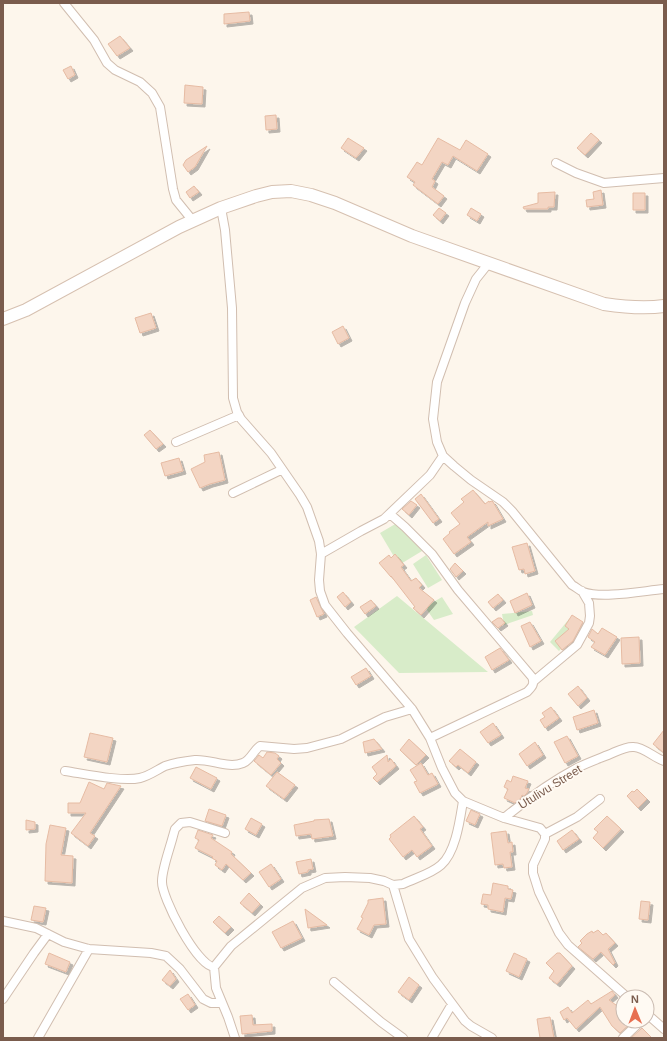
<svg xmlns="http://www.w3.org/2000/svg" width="667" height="1041" font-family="Helvetica,sans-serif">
	<defs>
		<filter id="shadow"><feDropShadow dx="3" dy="3" stdDeviation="0" flood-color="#0004"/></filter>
	</defs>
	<rect width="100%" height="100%" fill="#fdf6ec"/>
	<!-- green -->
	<path fill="#d8ecc9" d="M397,523L427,548L399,565L380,533Z
		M426,555L442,580L428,588L413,564Z
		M397,596L488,672L399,673L354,627Z
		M442,597L453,614L434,620L425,607Z
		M532,611L533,615L504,625L502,614Z
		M569,619L574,635L559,651L550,642Z"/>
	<!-- building -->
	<path fill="#f3d5c3" stroke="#e6bba3" filter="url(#shadow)" d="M249,12L250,21L224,24V14Z
		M120,36L130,48L117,56L108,44Z
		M71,66L75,75L68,79L63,70Z
		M185,85L203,87L202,104L184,103Z
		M276,115L277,129L266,130L265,116Z
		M591,133L599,140L585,155L577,148Z
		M348,138L364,148L356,158L341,148Z
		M438,138L460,150L466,140L488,154L477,171L453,156L448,165L442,162L432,179L435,181L432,187L444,196L438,204L413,185L415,182L407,177L417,162L422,165Z
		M207,146L195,167L188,172L183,165L186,160Z
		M194,186L199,192L190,198L186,192Z
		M601,190L603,205L587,207L586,200L594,199L593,192Z
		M555,192L554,207H548V209H524L523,207L538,203V193Z
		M633,193H645V210H633Z
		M439,208L446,213L440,221L433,215Z
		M471,208L481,214L477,221L467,215Z
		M151,313L156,328L140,333L135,318Z
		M343,326L349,338L338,344L332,332Z
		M150,430L163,444L156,449L144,435Z
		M219,452L225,480L210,484L200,488L191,469L205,462L204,455Z
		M179,458L183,471L165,476L161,463Z
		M473,490L485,504L489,501V502L492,501L493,502L503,519L488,526V522L467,537L471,542L454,554L443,539L450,533L449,532L460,524L451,513L464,502L461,499Z
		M421,494L439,519L433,523L415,499Z
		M411,501L417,505L409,515L402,509Z
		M527,543L535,571L525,574L524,569L519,570L512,547Z
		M395,554L404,565L401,567L411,581L416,578L422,585L419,588L434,600L421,615L413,608L415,607L391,576V577L379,563L389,555L391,558Z
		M455,563L463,571L456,577L450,569Z
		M343,592L351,602L345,607L337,597Z
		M527,593L532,605L515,613L510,601Z
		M498,594L503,600L493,608L488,602Z
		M316,597L324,614L317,617L310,600Z
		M371,600L376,606L365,614L360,607Z
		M572,615L583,622L573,641L562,650L555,641L569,629L565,626Z
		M498,618H501L505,623L498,628L492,622Z
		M530,622L541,641L530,647L521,626Z
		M602,628L617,637L605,655L591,647L595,642L588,637L592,629L598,634Z
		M639,637L640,663L622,664L621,638Z
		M500,648L509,660L492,670L485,657Z
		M366,668L371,676L356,685L351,677Z
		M578,686L587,698L578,706L568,694Z
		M551,707L559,718L545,728L540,720L545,717L542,713Z
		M594,710L598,723L577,730L573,717Z
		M493,723L501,735L488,743L480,732Z
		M664,730V753L653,744Z
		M90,733L113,738L107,762L84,757Z
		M567,736L578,756L565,763L554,742Z
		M374,739L382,749L365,753L363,742Z
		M409,739L426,755L416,765L400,750Z
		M535,742L543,755L527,766L519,754Z
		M460,749L476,762L468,773L458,765L456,767L449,761Z
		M267,752L275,753L279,756L277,759L281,763L271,775L254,761L259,755L263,758Z
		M387,755L388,762L391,759L396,766L377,782L373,778L377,774L372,767Z
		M421,763L428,775L432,773L438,784L420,793L414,782L417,781L410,770Z
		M196,767L217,778L211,789L190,778Z
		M277,772L295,785L284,799L266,786Z
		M513,776L528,781L525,788L529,789L527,793L524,796L522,795L521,798L515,803L504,798L508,789L504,787L507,780L511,782Z
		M89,782L104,789L107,783L121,786L90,833L95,836L88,846L71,833L86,813H68V803H80Z
		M637,789L647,799L638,808L627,796L632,791L634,792Z
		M209,809L226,815L222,826L205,821Z
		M471,810L480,814L475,825L466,821Z
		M414,816L423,827L420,829L432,846L417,857L412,850L403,857L389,839L391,837L390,835Z
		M607,816L621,829L603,848L593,838L598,832L594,829Z
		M251,818L262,824L256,835L245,829Z
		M329,819L333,836L312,839L311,834L296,836L294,825L314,821V820Z
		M26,820L35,822V829L26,830Z
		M50,825L66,828L61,855L73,856L72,883L45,881L46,844Z
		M198,830L213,835L211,838L232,852L231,854L251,873L243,880L226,864L222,870L215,865L217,861L212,858L213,857L195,848L199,840L195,838Z
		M572,830L579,839L563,850L557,841Z
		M506,831L508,843L512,842L513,852H510L512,867L504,868L503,864L495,865L491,833Z
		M311,859L313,869L308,870V872L299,874L296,862Z
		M271,864L281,879L269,887L259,872Z
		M493,883L508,886V889L513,890L511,899L505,898L503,912L488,909V905L481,904L483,894L491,895Z
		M249,893L260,904L252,913L240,903Z
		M383,898L386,924L374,925L369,935L357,929L363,918L361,917L368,903V900Z
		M641,901L650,902L648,920L639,919Z
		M34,906L46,908L43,922L31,920Z
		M305,909L327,925L308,928Z
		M219,916L231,927L225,933L213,922Z
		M293,921L302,938L281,948L272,932Z
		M598,930L603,935L606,933L615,943L608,949L615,963L613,965L601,952L593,959L578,947L582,943L580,941L587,934L592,931L593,933Z
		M49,953L70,962L66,972L45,964Z
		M514,953L527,959L519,977L506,971Z
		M557,953H560L572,966L557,984L549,978L554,971L546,963Z
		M170,970L176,979L170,986L162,980Z
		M409,977L419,985L409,1000L398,992Z
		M612,991L615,995L609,1000L623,1010V1021H633L620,1033L612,1026L600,1007L576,1029L567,1018L564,1020L560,1012L568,1007L572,1013L588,1000L591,1004Z
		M188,994L195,1005L188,1010L180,999Z
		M252,1015L253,1025L272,1024V1031L242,1034L240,1016Z
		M550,1017L554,1038H540L537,1019Z
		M642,1028L652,1038H631Z"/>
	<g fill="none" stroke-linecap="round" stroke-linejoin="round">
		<!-- street casing -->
		<g stroke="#d1beb0" stroke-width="10">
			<path id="street" d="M64,3L94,40L107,63L115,70L140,82L152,93L160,107L173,189L176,200L193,221
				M556,163L576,173L604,183L664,178
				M221,208L225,230L232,308L233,398L237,412L241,419L271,453L300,495L307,507L319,541L321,554L319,580L320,591L325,605L347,633L412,709L430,738L442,768L455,793L463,801L475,806L504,818L540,828L545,834V839L533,865V873L539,892L559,933L568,945L627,997
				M488,264L476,279L465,303L437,382L433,419L437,442L443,456L454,466L471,480L503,502L512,511L572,585C576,587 579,590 583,592C603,599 642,591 664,589
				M176,442L239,415
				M233,493L281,470
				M390,514L405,527L432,554L458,590L532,677C535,684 532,687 527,692L430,738
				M321,554L361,531L384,519L430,475L443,456
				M534,681L577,645L589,623L590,616L589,603L582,591
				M65,771C85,774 122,782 140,778C149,776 157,770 165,766C174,763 186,761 195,760C211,759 228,769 243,763C251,760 253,751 260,746L294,749L307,748L341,739L385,717L412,709
				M504,818C526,800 553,781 577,768C587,763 598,759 608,755C616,752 625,746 634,747C643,747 655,758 664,761
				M545,834L577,817L600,799
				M393,885L409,939L433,978L465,1021L471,1026L492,1038
				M3,921L36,928L64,942L89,949L151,953L166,956L180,969L203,999L211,1003H222
				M214,967C197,966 161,897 162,881C162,869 170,848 173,836L175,829L181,823L190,822L225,833
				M334,982L381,1022L403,1038
				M3,999L34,953L48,934
				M647,1014L664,1029
				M38,1038L89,949
				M235,1038L228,1017L216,988L214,967L231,946L302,888L325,878L345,877L370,878L384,881L393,885L403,884C415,878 431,874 441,865C456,852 460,819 463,801
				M432,1038L452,1004
				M623,1038L641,1021"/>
		</g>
		<!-- secondary casing -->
		<g stroke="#d6c0b0" stroke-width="14">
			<path id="secondary" d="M3,319L26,310L179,227L221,208L256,196L272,192L291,191L311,195L335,203L412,236L604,304C624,307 644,309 664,306"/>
		</g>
		<!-- street -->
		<use href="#street" stroke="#fff" stroke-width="8"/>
		<!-- secondary -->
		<use href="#secondary" stroke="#fff" stroke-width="12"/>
	</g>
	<g text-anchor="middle" stroke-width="3.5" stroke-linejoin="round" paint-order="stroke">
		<!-- street labels -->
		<g font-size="12" fill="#7a5c4d" stroke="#fffaf3">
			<text transform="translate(550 787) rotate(-32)" y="4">Utulivu Street</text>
		</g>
	</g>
	<!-- border -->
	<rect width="667" height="1041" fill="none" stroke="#7a5c4d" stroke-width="8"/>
	<!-- north arrow -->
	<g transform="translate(635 1009) rotate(359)"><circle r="19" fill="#fffaf3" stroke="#cabbb1"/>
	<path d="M0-3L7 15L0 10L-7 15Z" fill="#e76f51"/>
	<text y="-6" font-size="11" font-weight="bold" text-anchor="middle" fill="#7a5c4d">N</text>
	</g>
</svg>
